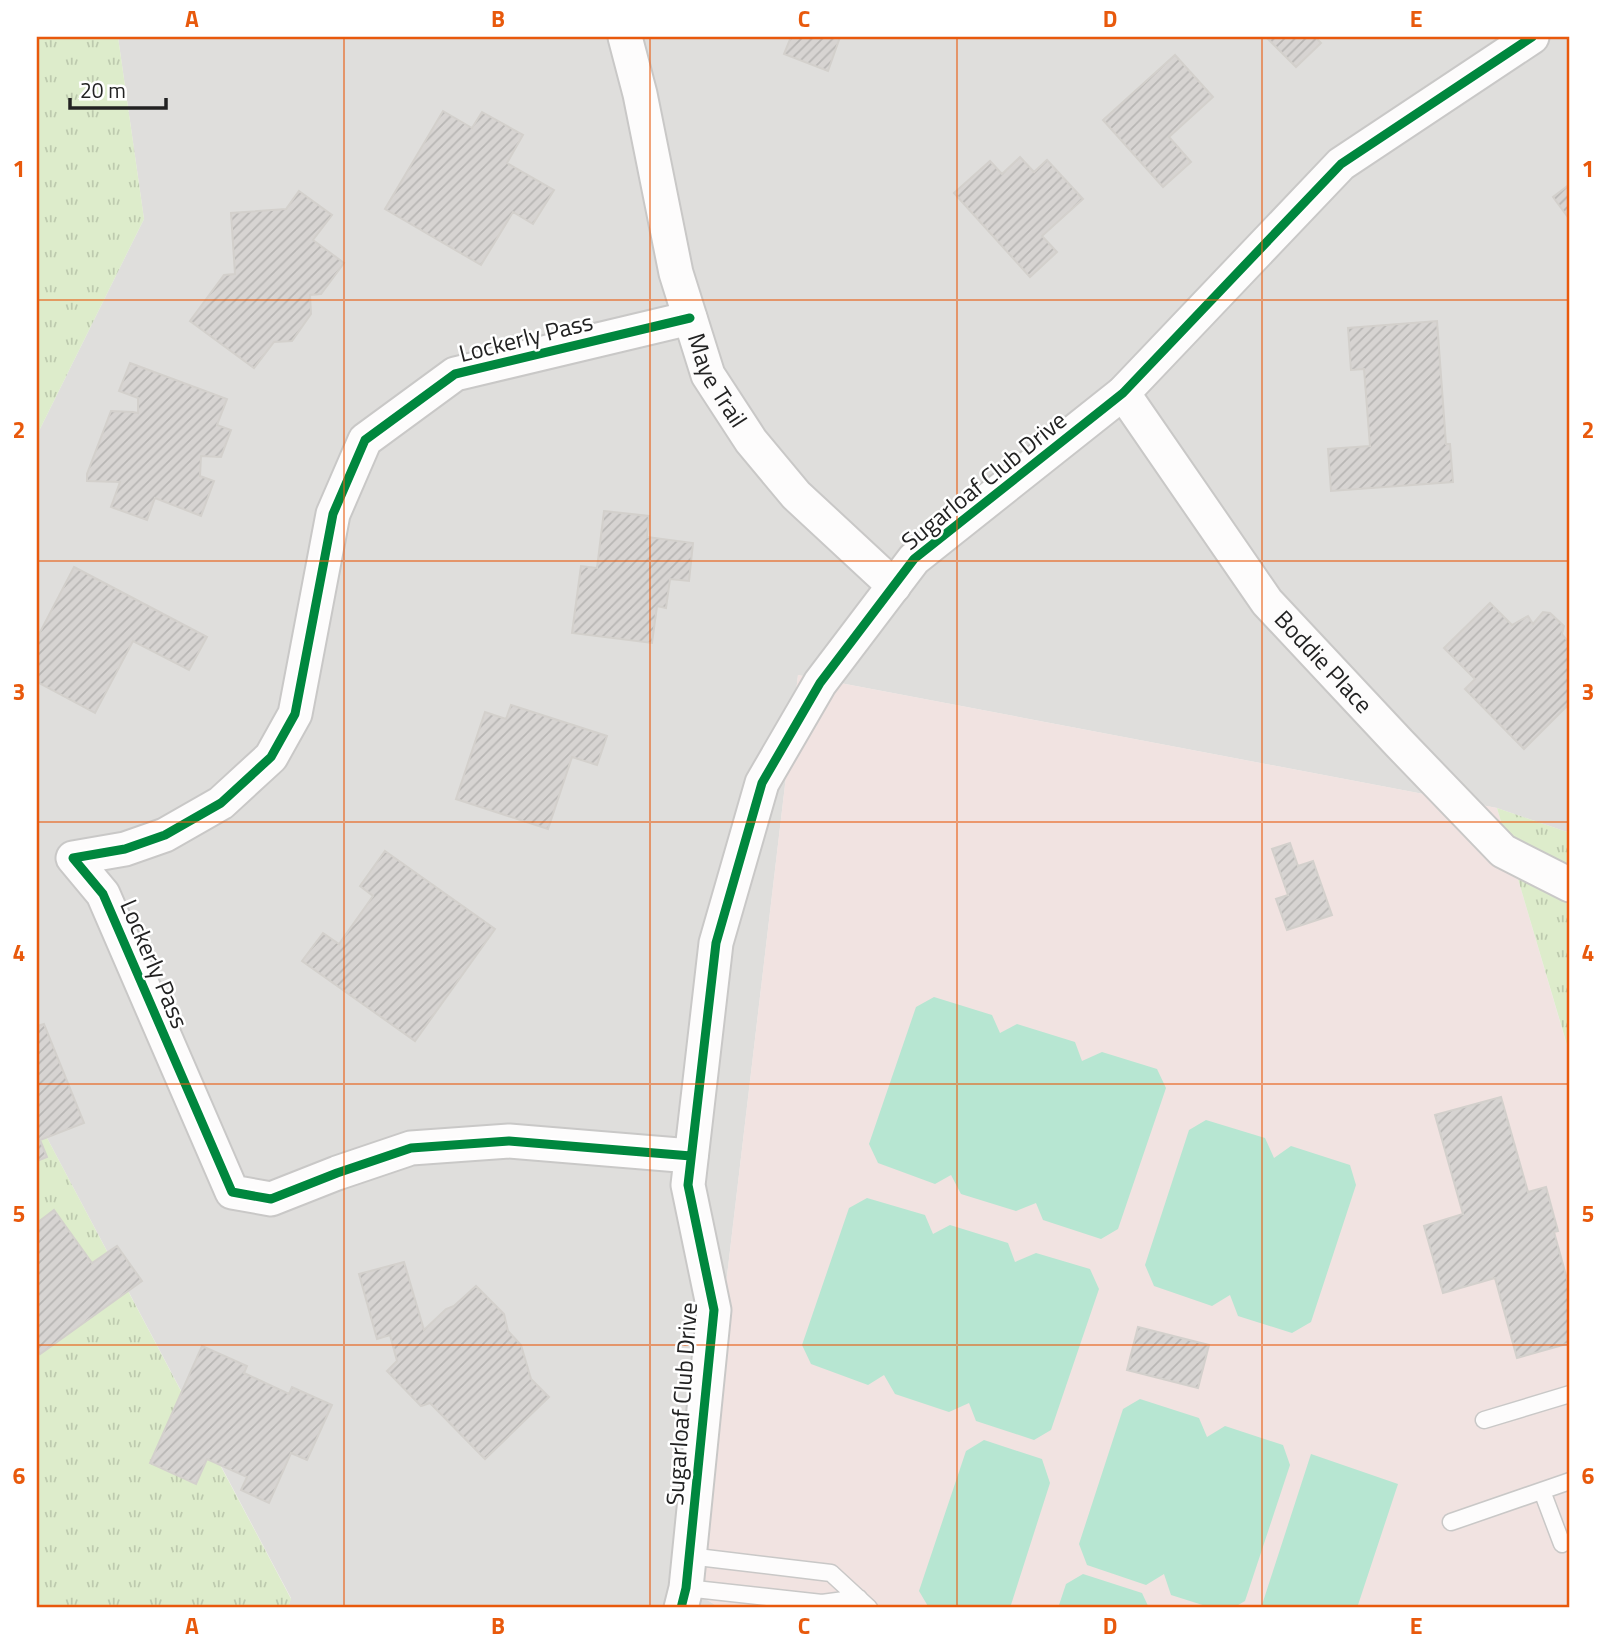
<svg xmlns="http://www.w3.org/2000/svg" width="1607" height="1645" viewBox="0 0 1607 1645" font-family="'Titillium Web',sans-serif">
  <style>
    .residential { fill: #dfdedc }
    .commercial { fill: #f1e3e1 }
    .grass { fill: url(#grass-tufts) }
    .pitch { fill: #b7e6d2 }
    .building { fill: url(#building-hatch); stroke: #d3d0cc; stroke-width: 2 }
    .lines { fill: none; stroke-linecap: round; stroke-linejoin: round }
    .service-casing { stroke: #c9c8c7; stroke-width: 19 }
    .minor-casing { stroke: #c9c8c7; stroke-width: 37 }
    .service { stroke: #fdfcfc; stroke-width: 16 }
    .minor { stroke: #fdfcfc; stroke-width: 33 }
    .cycleway-casing { stroke: #fff; stroke-width: 13 }
    .cycleway { stroke: #00873e; stroke-width: 9 }
    .grid { fill: none; stroke: #e8590c; stroke-width: 2; stroke-opacity: 0.55 }
    .labels { text-anchor: middle; stroke-width: 5; stroke-linejoin: round; paint-order: stroke }
    .street-label { font-size: 24px; fill: #222; stroke: #fff }
    .neatline { fill: none; stroke: #e8590c; stroke-width: 2.5 }
    .grid-label { font-size: 23px; text-anchor: middle; font-weight: bold; fill: #e8590c }
  </style>
  <defs>
    <pattern id="grass-tufts" width="24" height="20" patternUnits="userSpaceOnUse" patternTransform="scale(1.75)"><rect width="24" height="20" fill="#ddeccb"/><path d="M3 7l-1-3M5 7V3M7 7l1-3M15 17l-1-3M17 17v-4M19 17l1-3" fill="none" stroke="#bdcaae"/></pattern>
    <pattern id="building-hatch" width="6" height="6" patternUnits="userSpaceOnUse" patternTransform="scale(1.75)"><rect width="6" height="6" fill="#d7d4d2"/><path d="M-1 1l2-2M0 6l6-6M5 7l2-2" fill="none" stroke="#b8b6b4"/></pattern>
  </defs>
  <rect width="100%" height="100%" fill="#f0eeeb"/>
  <path class="residential" d="M118 37H1570V833L1497 808 798 675 690 1589 720 1608H288L291 1598 37 1119V435L144 219Z"/>
  <path class="commercial" d="M798 675 1497 808 1570 1056V1608H720L690 1589Z"/>
  <path class="grass" d="M37 37H118L144 219 37 435Z
    M1497 808 1570 833V1056L1565 1038Z
    M37 1119 291 1599 288 1608H37Z"/>
  <path class="pitch" d="M934 997 992 1015 1000 1033 1017 1024 1075 1042 1082 1061 1102 1052 1157 1069 1166 1088 1118 1229 1101 1239 1043 1220 1036 1203 1016 1211 961 1194 951 1175 935 1184 878 1163 869 1144 916 1007Z
    M1206 1120 1265 1138 1274 1158 1291 1146 1350 1165 1356 1185 1311 1322 1292 1333 1238 1316 1230 1295 1212 1306 1154 1286 1145 1265 1189 1130Z
    M867 1198 925 1215 933 1234 950 1225 1008 1243 1015 1262 1036 1253 1090 1269 1099 1289 1051 1430 1034 1440 976 1421 969 1403 949 1412 895 1394 884 1375 868 1385 811 1364 802 1345 849 1208Z
    M1140 1399 1199 1418 1207 1437 1225 1426 1283 1445 1290 1465 1245 1601 1233 1608H1212L1171 1595 1164 1574 1146 1585 1087 1565 1079 1544 1123 1409Z
    M984 1440 1042 1459 1050 1483 1010 1608H929L919 1591 966 1451Z
    M1311 1454 1398 1484 1357 1608H1261Z
    M1083 1574 1142 1593 1149 1608H1058L1066 1584Z"/>
  <path class="building" d="M791 37H840L828 71 784 54Z
    M1266 37H1315L1321 43 1296 67Z
    M1175 55 1213 97 1169 137 1191 162 1163 187 1103 120Z
    M443 111 472 128 482 112 523 135 507 163 554 190 533 224 513 212 481 265 385 209Z
    M1020 157 1034 172 1047 160 1083 199 1042 236 1057 252 1030 277 954 193 990 161 1002 174Z
    M1570 184V220L1553 197Z
    M299 191 332 215 313 240 344 263 321 294 310 295 311 314 292 341 274 342 254 368 190 321 224 275 235 274 231 213 286 209Z
    M1437 321 1446 444H1450L1453 482 1331 491 1328 449 1370 446 1364 369 1351 370 1348 328Z
    M130 363 227 399 217 425 231 430 221 457 201 456 200 476 214 481 201 516 155 498 147 520 111 507 120 482 87 481V474L111 411 133 412 138 413V398L119 391Z
    M604 511 649 516 647 537 693 543 689 581 670 579 666 608 657 606 652 643 572 633 581 566 597 568Z
    M74 567 207 637 189 670 133 641 95 713 37 682V638Z
    M1490 603 1512 625 1528 616 1533 624 1543 612 1550 613 1564 626 1562 634 1570 644V703L1524 749 1465 689 1475 679 1444 648Z
    M511 705 607 736 597 765 572 757 548 829 456 799 485 712 506 719Z
    M1290 843 1298 866 1313 861 1332 915 1287 930 1276 899 1288 895 1272 849Z
    M385 851 495 929 415 1041 302 961 323 933 339 944 373 896 360 886Z
    M44 1024 84 1123 40 1140 47 1157 37 1161V1026Z
    M1501 1097 1528 1192 1546 1187 1558 1231 1554 1232 1570 1290V1343L1517 1358 1495 1278 1443 1293 1424 1226 1463 1214 1435 1115Z
    M54 1210 92 1263 117 1246 142 1281 40 1354 37 1350V1223Z
    M404 1262 424 1330 446 1309 454 1306 476 1286 504 1314 508 1331 521 1345 531 1379 549 1397 485 1459 430 1403 421 1406 387 1371 397 1361 390 1335 377 1339 359 1274Z
    M1138 1327 1209 1345 1198 1388 1127 1370Z
    M202 1346 247 1366 244 1373 289 1394 292 1387 332 1405 307 1460 291 1453 269 1503 241 1490 247 1477 207 1459 196 1484 150 1463Z"/>
  <g class="lines">
    <defs>
      <path id="service" d="M1484 1420 1570 1394
        M1542 1491 1562 1544
        M1451 1522 1570 1481
        M689 1556 831 1573 869 1608
        M686 1588 822 1603 859 1598"/>
      <g id="minor">
        <path id="s1" d="M625 37 640 94 676 273 708 375 751 441 796 495 894 586"/>
        <path d="M690 318 455 374 365 440 333 514 295 714 271 757 221 803 165 835 125 849 73 858 103 894 232 1192 271 1199 337 1173 411 1148 509 1141 691 1156"/>
        <path id="s2" d="M1123 393 1267 602 1399 743 1503 851 1570 885"/>
        <path d="M681 1608 686 1588 714 1310 688 1185 716 943 762 783 820 683 914 559 1123 393 1341 164 1532 37"/>
      </g>
    </defs>
    <use href="#service" class="service-casing"/>
    <use href="#minor" class="minor-casing"/>
    <use href="#service" class="service"/>
    <use href="#minor" class="minor"/>
    <defs>
      <path id="cycleway" d="M690 318 455 374 365 440 333 514 295 714 271 757 221 803 165 835 125 849 73 858 103 894 232 1192 271 1199 337 1173 411 1148 509 1141 691 1156
        M681 1608 686 1588 714 1310 688 1185 716 943 762 783 820 683 914 559 1123 393 1341 164 1532 37"/>
    </defs>
    <use href="#cycleway" class="cycleway-casing"/>
    <use href="#cycleway" class="cycleway"/>
  </g>
  <path class="grid" d="M344 37V1608M650 37V1608M957 37V1608M1262 37V1608M37 300H1570M37 561H1570M37 822H1570M37 1084H1570M37 1345H1570"/>
  <g class="labels">
    <g class="street-label">
      <text transform="translate(526 338) rotate(-14)" y="8">Lockerly Pass</text>
      <text dy="8" stroke="none"><textPath href="#s1" startOffset="357">Maye Trail</textPath></text>
      <text transform="translate(984 481) rotate(-39)" y="8">Sugarloaf Club Drive</text>
      <text dy="8" stroke="none"><textPath href="#s2" startOffset="336">Boddie Place</textPath></text>
      <text transform="translate(154 964) rotate(67)" y="8">Lockerly Pass</text>
      <text transform="translate(682 1404) rotate(-86)" y="8">Sugarloaf Club Drive</text>
    </g>
  </g>
  <rect width="1607" height="1645" fill="none" stroke="#ffffff" stroke-width="77"/>
  <path d="M70 98v10h96v-10" fill="none" stroke="#222222" stroke-width="3.5"/>
  <text x="80" y="98" font-size="21" fill="#222222" stroke="#ffffff" stroke-width="5" paint-order="stroke">20 m</text>
  <rect x="38" y="38" width="1530" height="1568" class="neatline"/>
  <g class="grid-label">
    <text x="192" y="27">A</text>
    <text x="498" y="27">B</text>
    <text x="804" y="27">C</text>
    <text x="1110" y="27">D</text>
    <text x="1416" y="27">E</text>
    <text x="19" y="177">1</text>
    <text x="1588" y="177">1</text>
    <text x="19" y="438">2</text>
    <text x="1588" y="438">2</text>
    <text x="19" y="700">3</text>
    <text x="1588" y="700">3</text>
    <text x="19" y="961">4</text>
    <text x="1588" y="961">4</text>
    <text x="19" y="1222">5</text>
    <text x="1588" y="1222">5</text>
    <text x="19" y="1484">6</text>
    <text x="1588" y="1484">6</text>
    <text x="192" y="1634">A</text>
    <text x="498" y="1634">B</text>
    <text x="804" y="1634">C</text>
    <text x="1110" y="1634">D</text>
    <text x="1416" y="1634">E</text>
  </g>
</svg>
